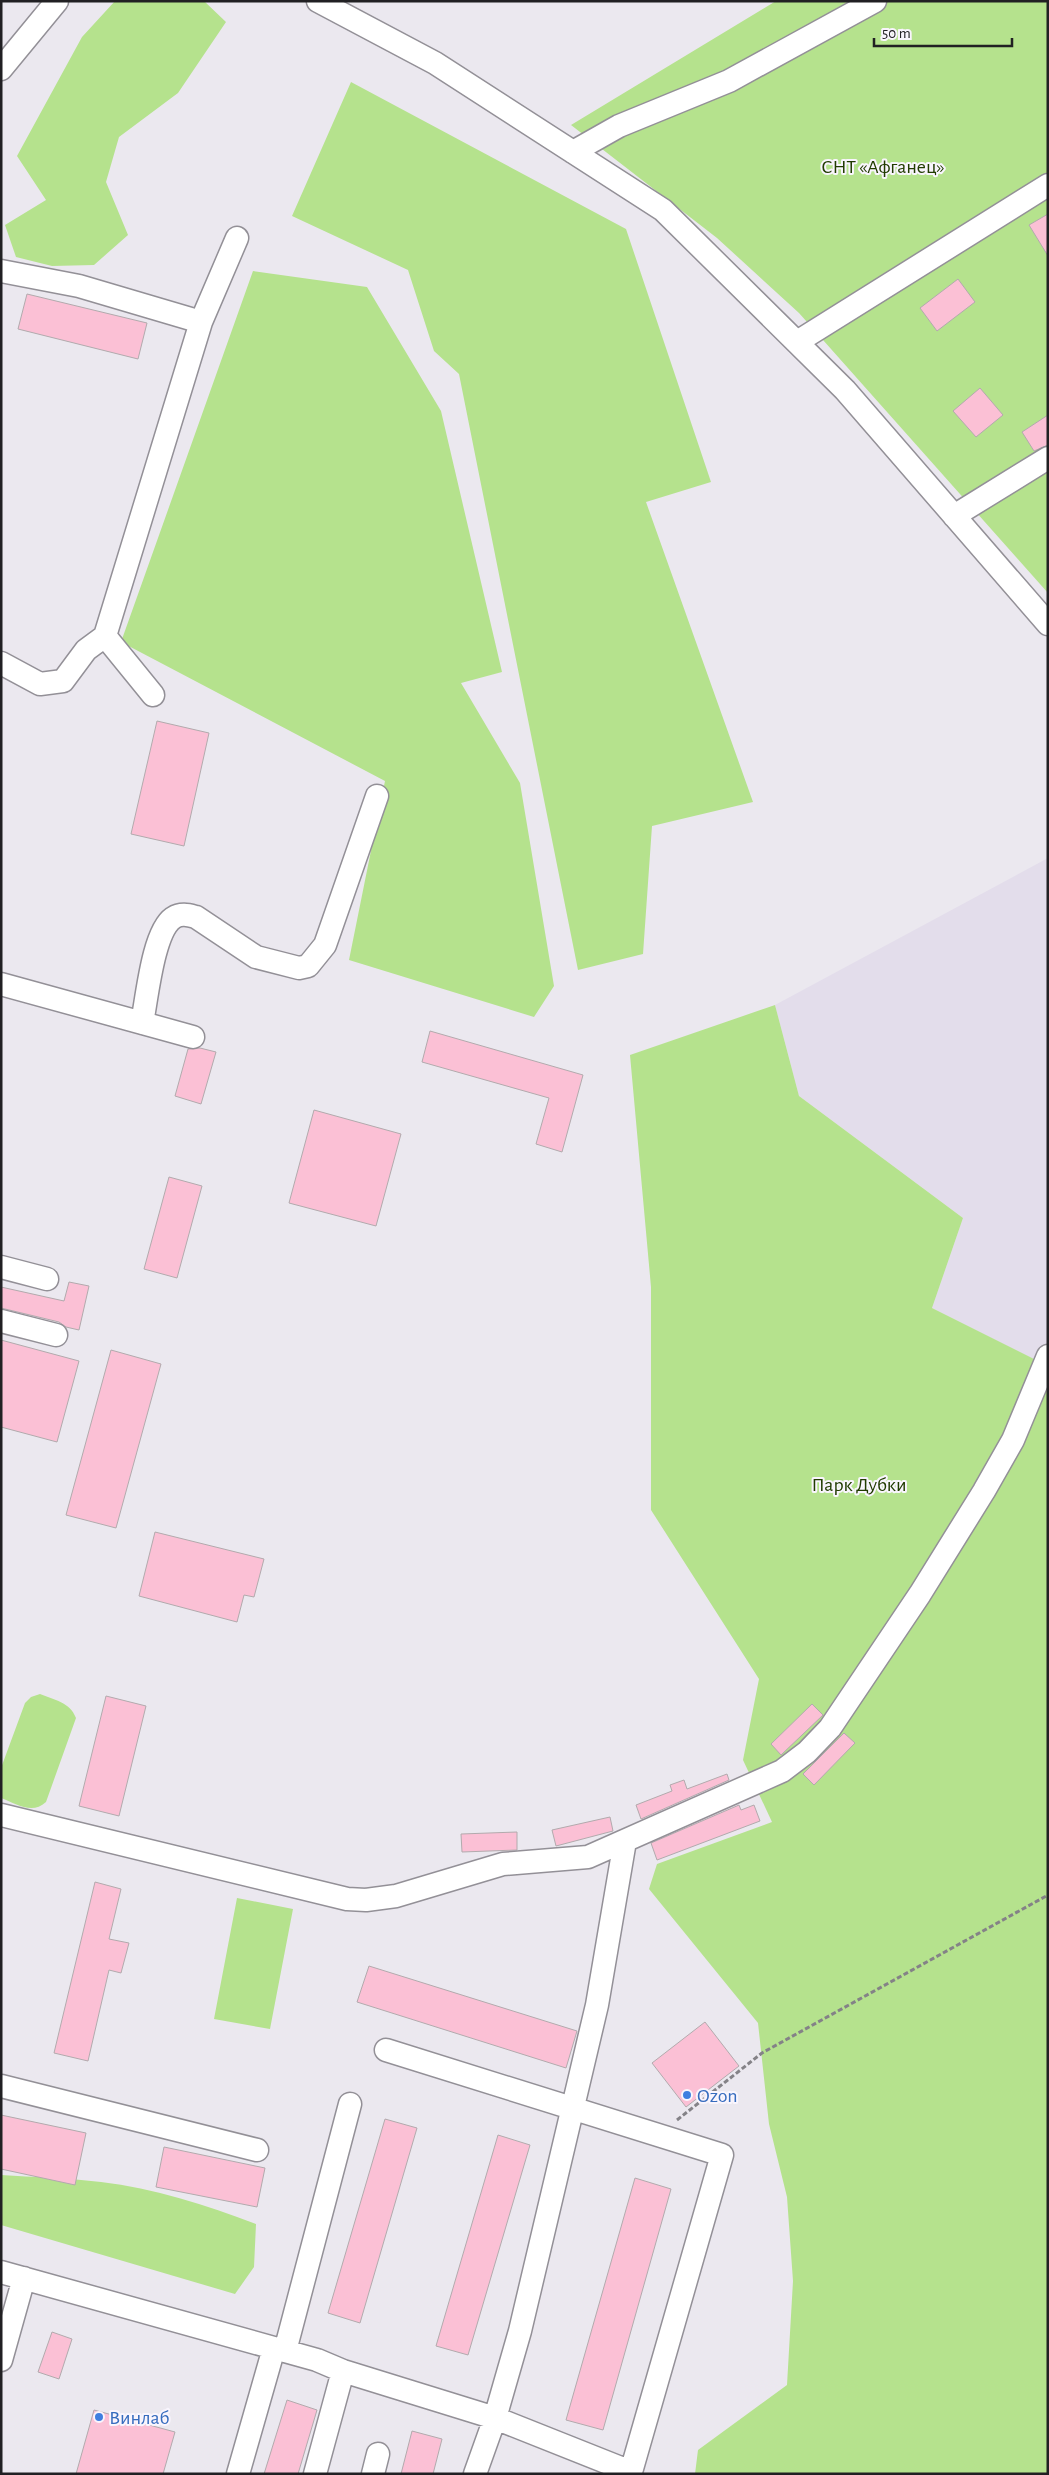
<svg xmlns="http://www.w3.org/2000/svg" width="1049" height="2475" viewBox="0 0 1049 2475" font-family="'Alegreya Sans',sans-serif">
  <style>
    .built { fill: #e3ddeb }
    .green { fill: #b5e28d }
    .building { fill: #fbc0d5; stroke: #b2aaad }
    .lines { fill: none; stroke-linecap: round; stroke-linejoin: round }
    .minor-casing { stroke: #939097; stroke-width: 25 }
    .path { stroke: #848287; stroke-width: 3; stroke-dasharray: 5 2.5; stroke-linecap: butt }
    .minor { stroke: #fff; stroke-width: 22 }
    .shop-dot { fill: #3f7fe0; stroke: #f9f5fd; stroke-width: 2 }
    .labels { text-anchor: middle; stroke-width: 4; stroke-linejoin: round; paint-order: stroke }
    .park-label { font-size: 20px; fill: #213c00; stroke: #f9f5fd }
    .shop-label { font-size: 20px; fill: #366cbe; stroke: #f9f5fd; text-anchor: start }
  </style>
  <rect width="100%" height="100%" fill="#ebe8ef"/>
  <path class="built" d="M1048 858V1359L1031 1358 932 1308 963 1218 799 1096 775 1005Z"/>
  <path class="green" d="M115 1H204L226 22 178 93 119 137 106 182 128 235 94 265 52 266 16 257 5 225 46 200 17 156 82 37Z
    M776 1H1048V593L799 313 717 238 571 125Z
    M351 82 626 229 711 482 646 502 753 802 652 826 643 954 578 970 459 374 434 351 408 270 292 216Z
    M253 271 367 287 441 411 502 672 461 683 520 783 554 986 534 1017 349 960 385 781 121 642Z
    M775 1005 799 1096 963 1218 932 1308 1048 1366V2474H695L698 2450 787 2385 793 2281 787 2197 769 2124 758 2023 649 1889 657 1864 772 1822 743 1760 759 1679 651 1510V1287L630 1055Z
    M40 1694C54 1700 70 1702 76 1718L46 1802C32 1815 17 1804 1 1798V1768L25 1703 31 1697Z
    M237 1898 293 1909 270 2029 214 2019Z
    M1 2175C34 2177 68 2178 101 2182 154 2188 206 2205 256 2224L254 2267 235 2294 1 2225Z"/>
  <path class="building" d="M1048 214V256L1029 225Z
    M958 279 975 302 937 331 920 308Z
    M27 294 147 323 138 359 18 329Z
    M980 388 1003 415 976 437 953 411Z
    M1048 415V445L1034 451 1022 432Z
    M157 721 209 733 184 846 131 834Z
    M430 1031 583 1075 562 1152 536 1144 549 1098 422 1062Z
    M200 1048 216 1052 201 1104 175 1096 188 1049Z
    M314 1110 401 1134 376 1226 289 1203Z
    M169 1177 202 1186 177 1278 144 1269Z
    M69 1282 89 1286 79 1330 66 1327 59 1322 1 1308V1287L64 1301Z
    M1 1340 79 1361 57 1442 1 1427Z
    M111 1350 161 1364 116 1528 66 1515Z
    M155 1532 264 1559 254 1597 244 1595 237 1622 139 1596Z
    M106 1696 146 1706 119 1816 79 1806Z
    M812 1704 823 1715 781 1755 771 1744Z
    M844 1733 855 1743 814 1785 803 1774Z
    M727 1774 729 1780 641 1819 636 1805 672 1791 670 1785 684 1780 687 1789Z
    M739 1805 741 1810 754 1805 760 1821 657 1860 651 1843Z
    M610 1817 613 1831 556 1846 552 1830Z
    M517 1832V1850L462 1852 461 1834Z
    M95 1882 121 1889 109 1939 129 1943 121 1973 109 1970 88 2061 54 2053Z
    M369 1966 577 2031 566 2068 357 2002Z
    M705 2022 739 2066 686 2107 652 2063Z
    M1 2115 86 2133 75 2185 1 2169Z
    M385 2119 417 2128 360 2323 328 2313Z
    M498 2135 530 2145 468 2355 436 2346Z
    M164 2147 265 2168 257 2207 156 2187Z
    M635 2178 671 2189 603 2430 566 2420Z
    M52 2332 72 2339 59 2379 38 2372Z
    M287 2400 317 2410 298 2474H264Z
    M94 2410 175 2432 163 2474H76Z
    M412 2431 442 2439 433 2474H401Z"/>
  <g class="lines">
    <defs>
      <path id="minor" d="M318 1 435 63 663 210 845 390 1048 624
        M1 69 57 1
        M573 152 619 126 729 81 875 1
        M1 271 79 286 201 322 105 636 153 695
        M201 322 237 238
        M797 342 1048 185
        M954 516 1048 458
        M1 663 40 684 63 681 86 650 105 636
        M1 984 193 1037
        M142 1023C147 998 153 932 173 918 181 913 188 915 196 917L256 957 299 968 308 966 325 945 377 796
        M1 1267 47 1279
        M1 1321 56 1335
        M1 1815 347 1899 366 1900 396 1896 503 1864 588 1857 782 1771 807 1752 830 1728 920 1594 984 1491 1013 1440 1048 1356
        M386 2050 722 2155 631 2472 495 2418 520 2331 597 2005 625 1841
        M1 2086 257 2150
        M1 2272 317 2360 343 2371 495 2418 475 2474
        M285 2351 350 2104
        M1 2360 24 2278
        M238 2474 274 2348
        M315 2474 343 2371
        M373 2474 378 2454"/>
    </defs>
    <use href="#minor" class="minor-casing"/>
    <path class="path" d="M677 2120 762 2053 1048 1895"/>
    <use href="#minor" class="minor"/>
  </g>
  <g class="shop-dot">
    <circle cx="687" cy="2095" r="5"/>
    <circle cx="99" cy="2417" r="5"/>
  </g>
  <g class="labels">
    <g class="park-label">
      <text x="883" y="173">СНТ «Афганец»</text>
      <text x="859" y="1491">Парк Дубки</text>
    </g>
    <g class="shop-label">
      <text x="697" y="2102">Ozon</text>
      <text x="109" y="2424">Винлаб</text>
    </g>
  </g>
  <rect width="1049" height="2475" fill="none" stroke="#212023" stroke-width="5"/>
  <path d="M874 38v8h138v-8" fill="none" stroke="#212023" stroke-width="2.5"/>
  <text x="882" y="38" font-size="15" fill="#212023" stroke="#f9f5fd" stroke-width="4" paint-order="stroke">50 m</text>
</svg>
